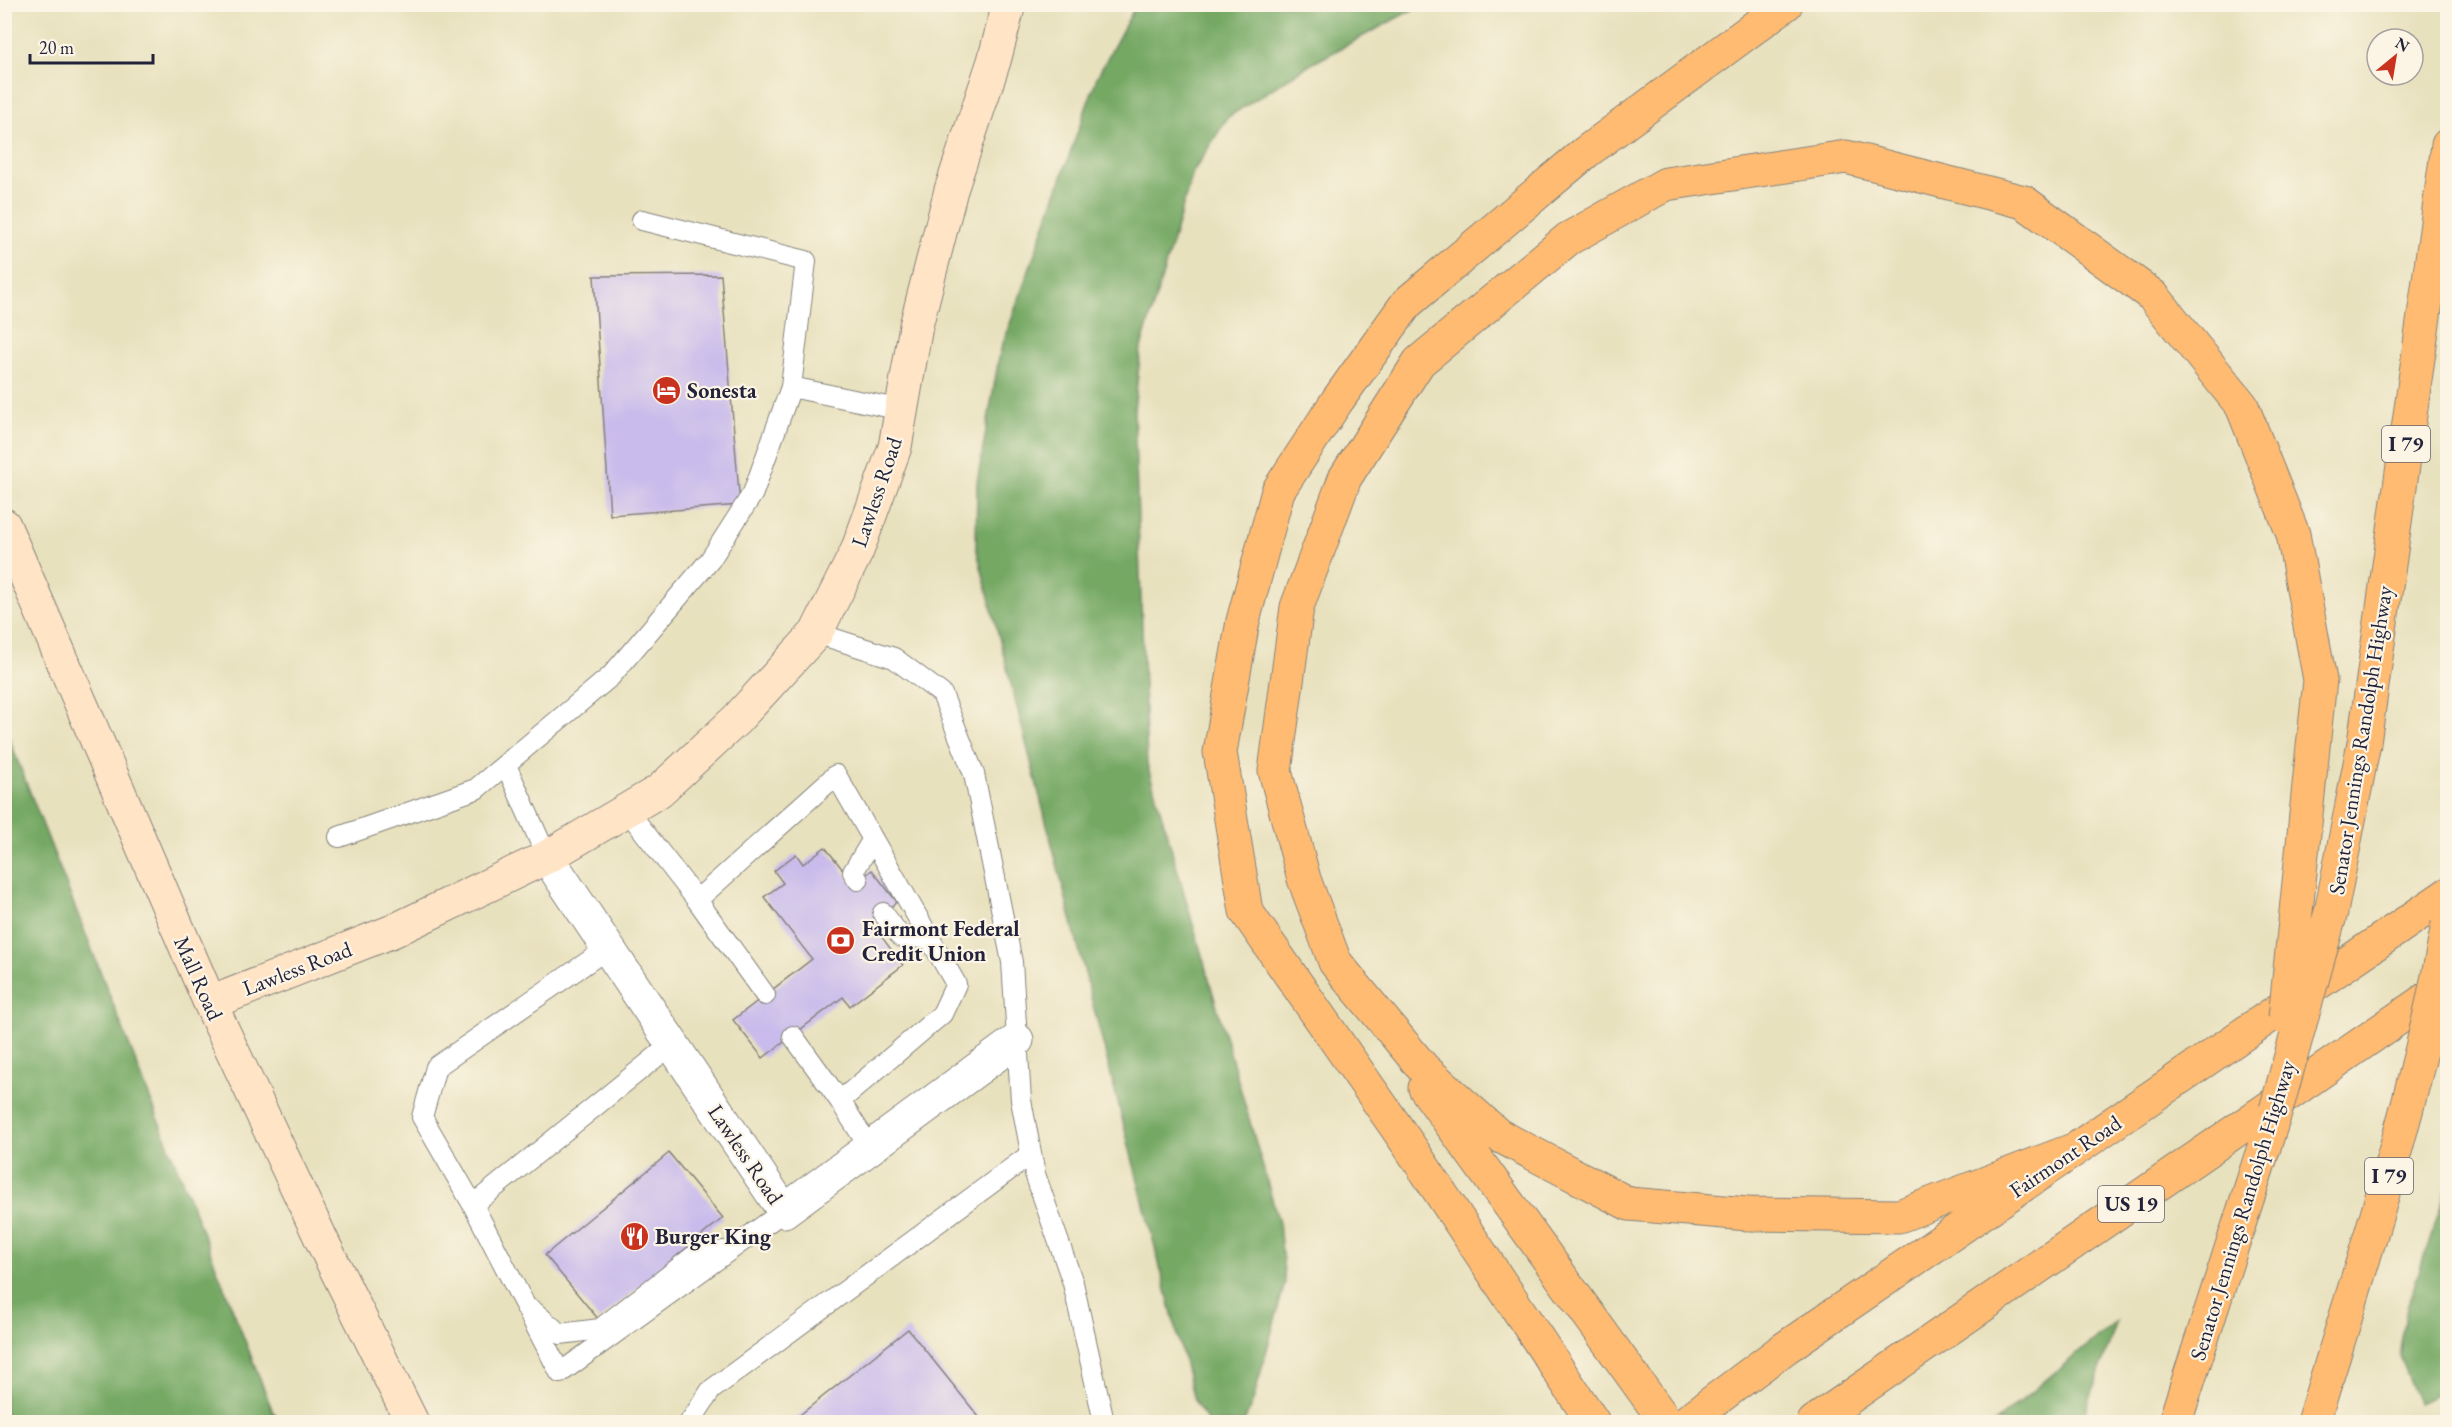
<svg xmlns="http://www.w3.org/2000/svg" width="2452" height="1427" viewBox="0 0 2452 1427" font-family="'EB Garamond',serif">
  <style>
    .forest { fill: #75a863; stroke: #4c654f; stroke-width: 1.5 }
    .building { fill: #c9bbeb }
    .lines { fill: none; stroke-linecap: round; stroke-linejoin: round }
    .lane-casing { stroke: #85827c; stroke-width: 22 }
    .street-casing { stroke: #85827c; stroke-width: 35 }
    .secondary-casing { stroke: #85827c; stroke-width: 35 }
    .primary-casing { stroke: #85827c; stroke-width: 35 }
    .highway-casing { stroke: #85827c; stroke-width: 35 }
    .lane { stroke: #fff; stroke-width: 20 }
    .street { stroke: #fff; stroke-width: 33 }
    .secondary { stroke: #ffe4c6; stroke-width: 33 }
    .primary { stroke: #ffbb71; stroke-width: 33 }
    .highway { stroke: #ffbb71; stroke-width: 33 }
    .highway-bridge-casing { stroke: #85827c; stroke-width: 35; stroke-linecap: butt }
    .highway-bridge { stroke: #ffbb71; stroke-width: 33 }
    .labels { text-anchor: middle; stroke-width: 4.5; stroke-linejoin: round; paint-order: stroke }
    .shield { fill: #fcf5e5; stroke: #63616e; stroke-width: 1.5 }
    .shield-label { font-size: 21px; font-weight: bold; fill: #22223b }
    .poi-label { font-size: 22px; font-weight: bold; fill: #22223b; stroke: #fcf5e5; text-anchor: start }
    .street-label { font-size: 22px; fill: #22223b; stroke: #fcf5e5 }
  </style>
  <rect width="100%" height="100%" fill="#fcf5e5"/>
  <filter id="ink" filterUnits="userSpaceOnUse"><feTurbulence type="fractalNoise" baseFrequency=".0167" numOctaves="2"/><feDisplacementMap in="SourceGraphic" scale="12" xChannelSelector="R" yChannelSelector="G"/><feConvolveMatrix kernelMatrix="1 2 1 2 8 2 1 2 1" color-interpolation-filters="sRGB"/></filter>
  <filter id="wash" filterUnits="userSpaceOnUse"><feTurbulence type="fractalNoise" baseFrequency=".008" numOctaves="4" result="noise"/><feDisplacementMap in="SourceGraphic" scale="24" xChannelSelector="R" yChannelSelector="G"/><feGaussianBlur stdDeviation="1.35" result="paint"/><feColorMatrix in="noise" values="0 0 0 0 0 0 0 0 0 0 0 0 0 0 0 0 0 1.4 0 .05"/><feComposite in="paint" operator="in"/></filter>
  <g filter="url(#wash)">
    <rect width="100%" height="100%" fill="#e8e1be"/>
    <path class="forest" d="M1136 5H1421L1306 67 1228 117 1193 172 1141 348 1134 410 1147 764 1279 1223 1285 1283 1253 1401 1244 1422H1208L1194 1400 976 547 977 482 1000 352 1097 77Z
      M4 726 273 1412 283 1422H5Z
      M2447 1188V1390L2418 1403 2399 1356 2407 1308Z
      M2117 1321 2082 1422H1995Z"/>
    <g id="blocks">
      <path class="building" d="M721 275 740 505 610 515 594 276Z
        M825 847 854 884 872 870 897 902 871 923 903 965 850 1006 843 997 763 1058 733 1020 812 959 764 897 783 883 774 871 796 854 803 864Z
        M669 1153 723 1218 599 1320 545 1255Z
        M908 1329 983 1422H791Z"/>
    </g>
  </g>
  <g filter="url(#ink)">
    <use href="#blocks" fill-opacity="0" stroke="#85827c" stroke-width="1.5"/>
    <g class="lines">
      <defs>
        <path id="lane" d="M642 220 806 261 791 387 902 410
          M816 633 894 658 942 694 974 774 1012 962 1021 1100 1035 1174 1073 1283 1104 1422
          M506 765 547 857
          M627 810 697 900 836 775 956 984 942 1014 840 1101 870 1148
          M339 837 476 789 611 676 710 560 753 493 791 387
          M858 880 853 872 873 839
          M697 900 765 995
          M883 913 901 937 929 938
          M608 948 436 1067 422 1117 473 1205 672 1044
          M793 1036 840 1101
          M473 1205 560 1373 784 1211
          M532 1310 560 1334 600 1329 694 1256 723 1251
          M690 1422 711 1390 1031 1154"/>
        <path id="street" d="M547 857 784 1211 1017 1040"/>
        <path id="secondary" d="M4 525 210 1003 325 1247 412 1422
          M210 1003 393 931 547 857 659 791 736 720 816 633 857 551 895 447 916 326 951 190 994 61 1009 4"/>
        <path id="primary" d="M1686 1422 1785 1348 2448 894
          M1814 1422 2448 984"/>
        <path id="highway" d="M2364 743 2448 145
          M1425 1088 1666 1422
          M2073 1150 1899 1216 1748 1214 1629 1204 1498 1135 1423 1068 1335 962 1304 879 1275 771 1297 607 1345 478 1419 362 1568 239 1666 184 1846 157 2024 202 2153 296 2242 406 2293 534 2320 680 2311 766
          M1593 1422 1410 1147 1246 911 1220 752 1243 621 1278 491 1337 401 1407 303 1586 152 1786 4
          M2175 1422 2276 1110"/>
      </defs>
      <use href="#lane" class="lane-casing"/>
      <use href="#street" class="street-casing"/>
      <use href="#secondary" class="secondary-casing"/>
      <use href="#primary" class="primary-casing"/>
      <use href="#highway" class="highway-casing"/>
      <use href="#lane" class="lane"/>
      <use href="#street" class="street"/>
      <use href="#secondary" class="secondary"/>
      <use href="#primary" class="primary"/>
      <use href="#highway" class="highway"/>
      <defs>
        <path id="highway-bridge" d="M2285 1018 2311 766
          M2276 1110 2331 912 2364 743
          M2313 1422C2364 1258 2418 1094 2448 924"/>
      </defs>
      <use href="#highway-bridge" class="highway-bridge-casing"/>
      <use href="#highway-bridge" class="highway-bridge"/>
    </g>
  </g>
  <defs>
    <symbol id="hotel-disc" viewBox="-11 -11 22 22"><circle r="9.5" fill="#c8321e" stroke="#fcf5e5"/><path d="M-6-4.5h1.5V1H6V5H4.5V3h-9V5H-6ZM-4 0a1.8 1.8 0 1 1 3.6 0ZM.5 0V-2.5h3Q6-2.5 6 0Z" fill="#fff"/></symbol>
    <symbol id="bank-disc" viewBox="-11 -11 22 22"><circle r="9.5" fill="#c8321e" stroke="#fcf5e5"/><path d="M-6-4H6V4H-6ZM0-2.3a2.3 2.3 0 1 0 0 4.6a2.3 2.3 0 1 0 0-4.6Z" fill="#fff"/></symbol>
    <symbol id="restaurant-disc" viewBox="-11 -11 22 22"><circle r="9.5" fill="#c8321e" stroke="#fcf5e5"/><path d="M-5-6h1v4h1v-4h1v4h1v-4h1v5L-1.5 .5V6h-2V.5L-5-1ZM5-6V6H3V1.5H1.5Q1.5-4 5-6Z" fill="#fff"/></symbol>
  </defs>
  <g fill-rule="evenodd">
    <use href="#hotel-disc" x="650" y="374" width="33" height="33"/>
    <use href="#bank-disc" x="824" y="924" width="33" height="33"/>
    <use href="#restaurant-disc" x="618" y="1220" width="33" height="33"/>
  </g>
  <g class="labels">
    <g class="shield">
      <rect x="2382" y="426" width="48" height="36" rx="4.5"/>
      <rect x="2365" y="1158" width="48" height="36" rx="4.5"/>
      <rect x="2098" y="1186" width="66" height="36" rx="4.5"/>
    </g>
    <g class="shield-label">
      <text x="2406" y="451">I 79</text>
      <text x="2389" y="1183">I 79</text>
      <text x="2131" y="1211">US 19</text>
    </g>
    <g class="poi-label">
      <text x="687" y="398">Sonesta</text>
      <text x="862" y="936">Fairmont Federal<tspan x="862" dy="25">Credit Union</tspan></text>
      <text x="655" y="1244">Burger King</text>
    </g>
    <g class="street-label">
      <text transform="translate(876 492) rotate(-71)" y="8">Lawless Road</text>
      <text transform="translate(2360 740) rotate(-81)" y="8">Senator Jennings Randolph Highway</text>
      <text transform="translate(297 968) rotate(-21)" y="8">Lawless Road</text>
      <text transform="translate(199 978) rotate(66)" y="8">Mall Road</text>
      <text transform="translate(746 1154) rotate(56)" y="8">Lawless Road</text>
      <text transform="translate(2065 1156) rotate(-34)" y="8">Fairmont Road</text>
      <text transform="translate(2242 1210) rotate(-73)" y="8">Senator Jennings Randolph Highway</text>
    </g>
  </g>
  <rect width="2452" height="1427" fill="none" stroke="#fcf5e5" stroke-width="24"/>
  <g transform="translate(2395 57) rotate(30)"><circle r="28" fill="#fcf5e5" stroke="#a5a1a1" stroke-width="1.5"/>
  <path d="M0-4.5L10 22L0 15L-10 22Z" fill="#c8321e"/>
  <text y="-9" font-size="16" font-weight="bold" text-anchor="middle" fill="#22223b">N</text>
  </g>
  <path d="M30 54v9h123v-9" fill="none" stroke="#22223b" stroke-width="3"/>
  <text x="39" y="54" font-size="18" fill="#22223b" stroke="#fcf5e5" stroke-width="4.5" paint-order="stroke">20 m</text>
</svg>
